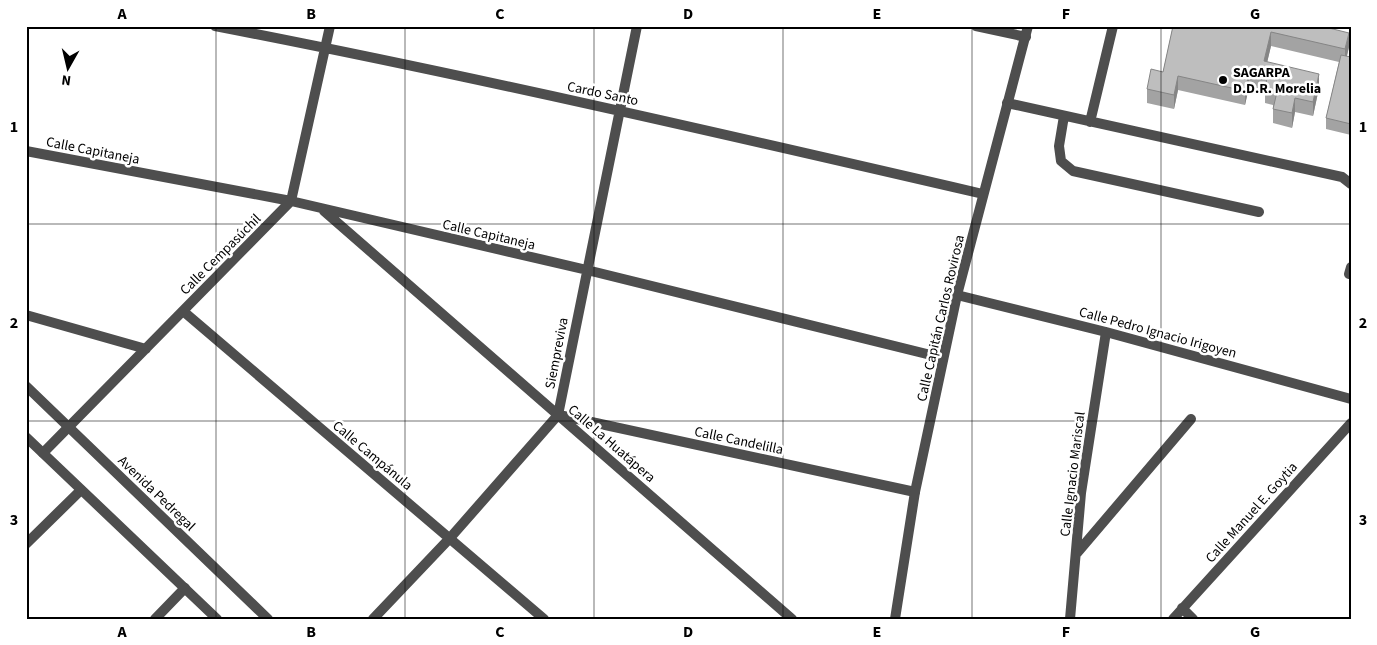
<svg xmlns="http://www.w3.org/2000/svg" width="1377" height="645" viewBox="0 0 1377 645" font-family="'Source Sans 3',sans-serif">
  <style>
    .lines { fill: none; stroke-linecap: round; stroke-linejoin: round }
    .service { stroke: #4e4e4e; stroke-width: 10 }
    .minor { stroke: #4e4e4e; stroke-width: 10 }
    .tertiary { stroke: #4e4e4e; stroke-width: 10 }
    .wall { fill: #a3a3a3 }
    .shaded-wall { fill: #858585 }
    .building { fill: #bebebe; stroke: #858585 }
    .grid { fill: none; stroke: #000; stroke-width: 1; stroke-opacity: 0.55 }
    .poi-dot { fill: #000; stroke: #fff; stroke-width: 2 }
    .labels { text-anchor: middle; stroke-width: 5; stroke-linejoin: round; paint-order: stroke }
    .poi-label { font-size: 14px; font-weight: bold; fill: #000; stroke: #fff; text-anchor: start }
    .street-label { font-size: 14px; fill: #000; stroke: #fff }
    .neatline { fill: none; stroke: #000; stroke-width: 2 }
    .grid-label { font-size: 16px; text-anchor: middle; font-weight: bold; fill: #000 }
  </style>
  <rect width="100%" height="100%" fill="#fff"/>
  <g class="lines">
    <path class="service" d="M1007 103 1342 177 1351 184
      M1064 116 1059 146 1061 161 1073 171 1259 212
      M1090 122 1113 26
      M1349 274 1351 267"/>
    <path class="minor" d="M215 26C473 76 728 135 983 194
      M976 26 1026 37
      M26 151 291 201 587 270 943 358
      M324 211 792 619
      M957 295 1106 332 1351 399
      M183 311 544 619
      M26 315 146 349
      M559 415 915 492
      M43 453 291 201 330 26
      M26 544 81 490
      M1077 553 1191 419
      M1182 608 1193 619
      M155 619 185 588
      M373 619 450 538 558 415 637 26
      M1070 619 1081 493 1106 332
      M1173 619 1351 423"/>
    <path class="tertiary" d="M26 386 268 619
      M26 437 217 619
      M895 619 915 492 957 295 1028 26"/>
  </g>
  <path class="wall" d="M1173 26H1321L1349 47 1347 56 1351 57V135L1326 129V118L1339 62 1271 46 1267 62 1319 88 1313 116 1295 112 1292 128 1273 123V105L1265 103V91L1249 87 1245 105 1178 90 1174 109 1147 103V89L1163 72Z"/>
  <path class="shaded-wall" d="M1271 32V46L1264 76V61Z
    M1349 33V47L1345 63V49Z
    M1249 73V87L1245 105V91Z
    M1319 74V88L1313 116V102Z
    M1178 76V90L1174 109V95Z
    M1295 98V112L1292 128V113Z"/>
  <path class="building" d="M1173 26H1321L1349 33 1345 49 1271 32 1264 61 1319 74 1313 102 1295 98 1292 113 1273 109 1277 92 1265 89 1267 77 1249 73 1245 91 1178 76 1174 95 1147 89 1151 69 1163 72Z
    M1341 55 1351 57V124L1326 118Z"/>
  <path class="grid" d="M216 26V619M405 26V619M594 26V619M783 26V619M972 26V619M1161 26V619M26 224H1351M26 421H1351"/>
  <circle class="poi-dot" cx="1223" cy="80" r="5"/>
  <g class="labels">
    <g class="poi-label">
      <text x="1233" y="77">SAGARPA<tspan x="1233" dy="16">D.D.R. Morelia</tspan></text>
    </g>
    <g class="street-label">
      <text transform="translate(603 93) rotate(12)" y="5">Cardo Santo</text>
      <text transform="translate(93 150) rotate(11)" y="5">Calle Capitaneja</text>
      <text transform="translate(489 234) rotate(13)" y="5">Calle Capitaneja</text>
      <text transform="translate(220 254) rotate(-45)" y="5">Calle Cempasúchil</text>
      <text transform="translate(940 318) rotate(-77)" y="5">Calle Capitán Carlos Rovirosa</text>
      <text transform="translate(1158 332) rotate(15)" y="5">Calle Pedro Ignacio Irigoyen</text>
      <text transform="translate(556 353) rotate(-79)" y="5">Siempreviva</text>
      <text transform="translate(739 440) rotate(12)" y="5">Calle Candelilla</text>
      <text transform="translate(612 443) rotate(41)" y="5">Calle La Huatápera</text>
      <text transform="translate(373 455) rotate(40)" y="5">Calle Campánula</text>
      <text transform="translate(1072 474) rotate(-83)" y="5">Calle Ignacio Mariscal</text>
      <text transform="translate(157 493) rotate(44)" y="5">Avenida Pedregal</text>
      <text transform="translate(1251 512) rotate(-48)" y="5">Calle Manuel E. Goytia</text>
    </g>
  </g>
  <rect width="1377" height="645" fill="none" stroke="#ffffff" stroke-width="55"/>
  <g transform="translate(68 68) rotate(188)" stroke="#ffffff" stroke-width="4" paint-order="stroke">
  <path d="M0-4L9 19L0 12L-9 19Z" fill="#000000"/>
  <text y="-8" font-size="14" font-weight="bold" text-anchor="middle" fill="#000000">N</text>
  </g>
  <rect x="28" y="28" width="1322" height="590" class="neatline"/>
  <g class="grid-label">
    <text x="122" y="19">A</text>
    <text x="311" y="19">B</text>
    <text x="500" y="19">C</text>
    <text x="688" y="19">D</text>
    <text x="877" y="19">E</text>
    <text x="1066" y="19">F</text>
    <text x="1255" y="19">G</text>
    <text x="14" y="132">1</text>
    <text x="1363" y="132">1</text>
    <text x="14" y="328">2</text>
    <text x="1363" y="328">2</text>
    <text x="14" y="525">3</text>
    <text x="1363" y="525">3</text>
    <text x="122" y="637">A</text>
    <text x="311" y="637">B</text>
    <text x="500" y="637">C</text>
    <text x="688" y="637">D</text>
    <text x="877" y="637">E</text>
    <text x="1066" y="637">F</text>
    <text x="1255" y="637">G</text>
  </g>
</svg>
